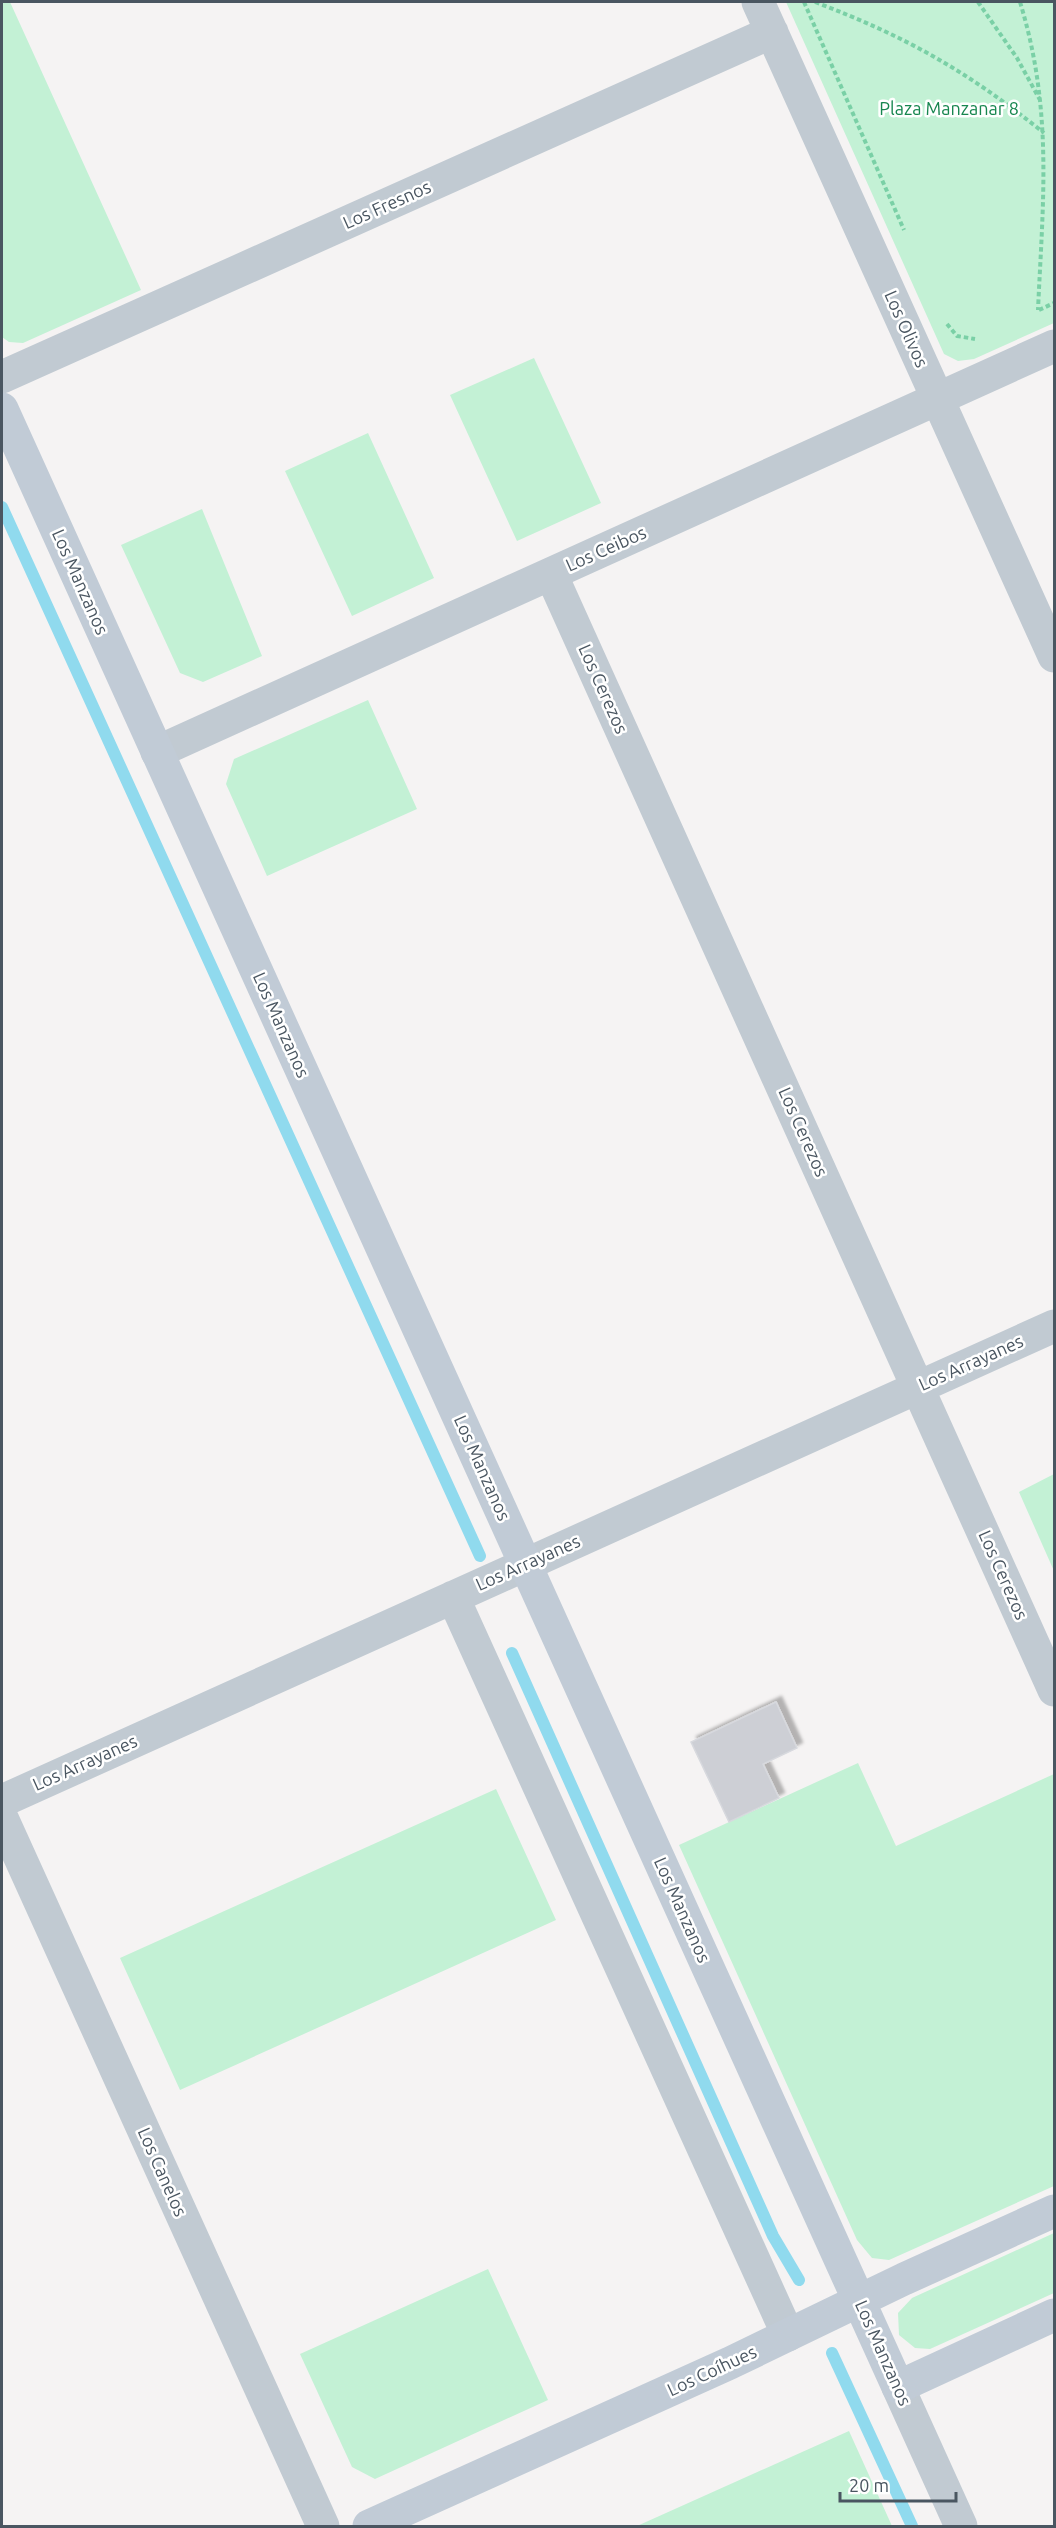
<svg xmlns="http://www.w3.org/2000/svg" width="1056" height="2528" viewBox="0 0 1056 2528" font-family="Ubuntu,sans-serif">
  <style>
    .green { fill: #c3f1d5 }
    .lines { fill: none; stroke-linecap: round; stroke-linejoin: round }
    .stream { stroke: #90daee; stroke-width: 12 }
    .building { fill: #cdcfd5; stroke: #d7d9de; stroke-width: 1.5; filter: url(#shadow) }
    .path { stroke: #7ad0a6; stroke-width: 4; stroke-dasharray: 4.5 3; stroke-linecap: butt }
    .street { stroke: #c1cad2; stroke-width: 33 }
    .secondary { stroke: #c1cbd6; stroke-width: 33 }
    .labels { text-anchor: middle; stroke-width: 5; stroke-linejoin: round; paint-order: stroke }
    .park-label { font-size: 18px; fill: #17864f; stroke: #fff }
    .street-label { font-size: 18px; fill: #4a5661; stroke: #fff }
  </style>
  <defs>
    <filter id="shadow"><feDropShadow dx="5.5" dy="-5.5" stdDeviation="1.5" flood-color="#0004"/></filter>
  </defs>
  <rect width="100%" height="100%" fill="#f5f3f3"/>
  <path class="green" d="M2 2H10L141 290 23 343 9 342 2 337Z
    M786 2H1054V323L974 359 958 361 944 354Z
    M534 358 601 503 517 541 450 395Z
    M368 433 434 578 352 616 285 471Z
    M202 509 262 656 203 682 180 673 121 545Z
    M368 700 417 809 267 876 226 784 234 759Z
    M1054 1474V1571L1019 1492Z
    M858 1763 896 1846 1054 1774V2186L889 2260 872 2258 857 2240 679 1845Z
    M496 1789 556 1920 180 2090 120 1958Z
    M1054 2233V2293L930 2349 915 2348 899 2335 898 2313 912 2298Z
    M488 2269 548 2400 375 2479 352 2467 300 2354Z
    M849 2431 892 2526H637Z"/>
  <g class="lines">
    <path class="stream" d="M2 507 480 1556
      M512 1653 773 2236 799 2280
      M832 2353 912 2526"/>
  </g>
  <path class="building" d="M776 1702 797 1748 763 1764 779 1798 729 1822 691 1742Z"/>
  <g class="lines">
    <path class="path" d="M804 2 904 230
      M815 2C907 37 967 71 1044 133
      M978 2 1017 58 1040 100
      M1020 2C1053 110 1043 199 1038 310
      M1039 310 1054 303
      M947 324 957 336 975 339"/>
    <path class="street" d="M758 2 1054 656
      M2 377 772 32
      M551 574 1054 1690
      M157 752 1054 346
      M453 1597 788 2335
      M2 1801 1054 1326
      M2 1818 323 2526
      M898 2387 961 2526"/>
    <path class="secondary" d="M2 409 898 2387 1054 2315
      M369 2526 730 2363 904 2279 1054 2211"/>
  </g>
  <g class="labels">
    <g class="park-label">
      <text x="949" y="115">Plaza Manzanar 8</text>
    </g>
    <g class="street-label">
      <text transform="translate(387 205) rotate(-24)" y="6">Los Fresnos</text>
      <text transform="translate(906 329) rotate(66)" y="6">Los Olivos</text>
      <text transform="translate(606 549) rotate(-24)" y="6">Los Ceibos</text>
      <text transform="translate(80 582) rotate(66)" y="6">Los Manzanos</text>
      <text transform="translate(603 689) rotate(66)" y="6">Los Cerezos</text>
      <text transform="translate(281 1025) rotate(66)" y="6">Los Manzanos</text>
      <text transform="translate(803 1132) rotate(66)" y="6">Los Cerezos</text>
      <text transform="translate(971 1363) rotate(-24)" y="6">Los Arrayanes</text>
      <text transform="translate(482 1468) rotate(66)" y="6">Los Manzanos</text>
      <text transform="translate(528 1563) rotate(-24)" y="6">Los Arrayanes</text>
      <text transform="translate(1003 1575) rotate(66)" y="6">Los Cerezos</text>
      <text transform="translate(85 1763) rotate(-24)" y="6">Los Arrayanes</text>
      <text transform="translate(682 1910) rotate(66)" y="6">Los Manzanos</text>
      <text transform="translate(162 2172) rotate(66)" y="6">Los Canelos</text>
      <text transform="translate(883 2353) rotate(66)" y="6">Los Manzanos</text>
      <text transform="translate(712 2371) rotate(-25)" y="6">Los Coíhues</text>
    </g>
  </g>
  <rect width="1056" height="2528" fill="none" stroke="#4a5661" stroke-width="6"/>
  <path d="M840 2492v9h116v-9" fill="none" stroke="#4a5661" stroke-width="3"/>
  <text x="849" y="2492" font-size="18" fill="#4a5661" stroke="#ffffff" stroke-width="4.5" paint-order="stroke">20 m</text>
</svg>
